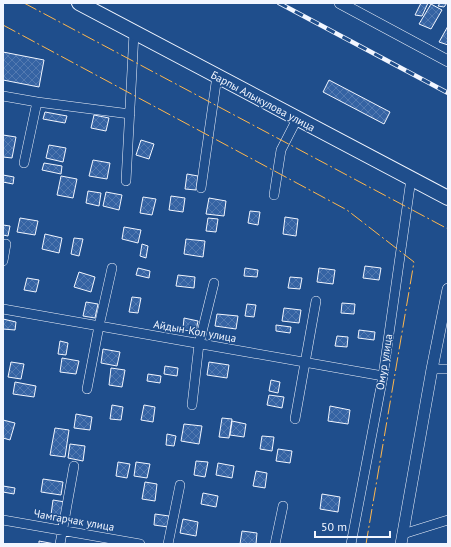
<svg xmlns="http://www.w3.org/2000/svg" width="451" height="547" viewBox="0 0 451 547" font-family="'PT Sans',sans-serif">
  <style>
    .building { fill: url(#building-cross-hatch); stroke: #f2f6ff }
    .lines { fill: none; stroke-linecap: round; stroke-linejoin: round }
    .minor-casing { stroke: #f2f6ff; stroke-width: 10 }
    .tertiary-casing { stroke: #f2f6ff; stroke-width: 12 }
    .primary-casing { stroke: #f2f6ff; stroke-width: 16 }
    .minor { stroke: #1f4e8c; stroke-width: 9 }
    .tertiary { stroke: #1f4e8c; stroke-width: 11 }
    .primary { stroke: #1f4e8c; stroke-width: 14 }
    .rail-casing { stroke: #f2f6ff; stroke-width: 4.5 }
    .rail { stroke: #1f4e8c; stroke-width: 3; stroke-dasharray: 9; stroke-linecap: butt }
    .power { stroke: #ffb74d; stroke-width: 1; stroke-dasharray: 14 3 2 3; stroke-linecap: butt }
    .labels { text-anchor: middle; stroke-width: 3; stroke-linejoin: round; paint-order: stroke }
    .street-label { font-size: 11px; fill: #f2f6ff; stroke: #1f4e8c }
  </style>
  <defs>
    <pattern id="building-cross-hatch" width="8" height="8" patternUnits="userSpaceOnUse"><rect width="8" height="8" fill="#3563a3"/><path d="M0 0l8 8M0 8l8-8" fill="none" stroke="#537ab1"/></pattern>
  </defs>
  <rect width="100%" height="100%" fill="#1f4e8c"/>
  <path class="building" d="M421 3H428L422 16 415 15Z
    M440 3H447L444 7 438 6Z
    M431 4 442 10 431 29 419 24Z
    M448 26V45L439 42Z
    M3 52 44 60 39 87 3 80Z
    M329 80 390 112 384 124 323 92Z
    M45 112 67 116 65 123 43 119Z
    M94 115 109 118 106 131 91 128Z
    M3 135 16 137 12 158 3 157Z
    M141 140 154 144 149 159 136 155Z
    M49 145 66 148 63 162 46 158Z
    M93 160 110 163 107 179 89 176Z
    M44 163 62 166 61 174 42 170Z
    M187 174 198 176 196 190 185 189Z
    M3 175 14 177 13 184 3 182Z
    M61 176 77 179 73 198 57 195Z
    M88 191 101 193 99 206 86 203Z
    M106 192 122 195 119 210 103 206Z
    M171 196 185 198 183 212 169 210Z
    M143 197 156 199 152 215 140 213Z
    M209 198 226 201 224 216 206 214Z
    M250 211 260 212 258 225 248 223Z
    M285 217 298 219 296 236 283 234Z
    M20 218 38 221 35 235 17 232Z
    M208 218 218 219 216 232 206 231Z
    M3 225 10 226 8 236 3 235Z
    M124 227 141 230 138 243 122 239Z
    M45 234 62 238 59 253 42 249Z
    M74 238 83 239 79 256 71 254Z
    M186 239 205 241 203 257 184 254Z
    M142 244 148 246 146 258 140 256Z
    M365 266 381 268 379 280 363 278Z
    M138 268 150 271 149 278 136 275Z
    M245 268 258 270 257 277 244 276Z
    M319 268 335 270 333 284 317 282Z
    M79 272 95 277 91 292 74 287Z
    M178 275 195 277 194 288 176 286Z
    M290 277 302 278 300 289 288 288Z
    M27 278 39 280 36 292 24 290Z
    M132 297 141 298 138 313 129 312Z
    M86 302 98 304 95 318 83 316Z
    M342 303 355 304 354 314 341 313Z
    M247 304 256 305 254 317 245 316Z
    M284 308 301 310 299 323 282 321Z
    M217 314 238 316 236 329 215 326Z
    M184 318 198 321 196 331 183 329Z
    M3 319 16 322 15 330 3 329Z
    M276 325 291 327 290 333 276 331Z
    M359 330 375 332 374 340 358 338Z
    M337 336 348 337 347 347 335 346Z
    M60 341 68 343 66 355 58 354Z
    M103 349 120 352 117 366 101 363Z
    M62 358 79 361 76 374 60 372Z
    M11 362 24 364 21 379 8 377Z
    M209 362 229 365 227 378 207 375Z
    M165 366 178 368 177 376 164 374Z
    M111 368 125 370 122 387 109 385Z
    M148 374 161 376 160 383 147 381Z
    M271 380 280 382 278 393 269 391Z
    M15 382 36 386 34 397 13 394Z
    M269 395 284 397 282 408 267 405Z
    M112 405 123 407 121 420 110 419Z
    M144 405 155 407 153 422 141 420Z
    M330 406 350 410 348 424 328 421Z
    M76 414 92 417 90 430 74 428Z
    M222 418 232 419 229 438 219 437Z
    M3 420 15 423 10 440 3 438Z
    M232 421 246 424 244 437 230 435Z
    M184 424 202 426 199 444 181 441Z
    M55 428 69 430 65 457 50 455Z
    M167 434 176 436 174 446 166 445Z
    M262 436 274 437 272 451 260 449Z
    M70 444 85 446 83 461 68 458Z
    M278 449 292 451 290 463 276 461Z
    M196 461 208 462 205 477 194 475Z
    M118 462 130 464 127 478 116 476Z
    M136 462 150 464 147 478 134 476Z
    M218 463 234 466 232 478 216 475Z
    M256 471 267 473 265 488 253 486Z
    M43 479 63 482 61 495 41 492Z
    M145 482 157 484 155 501 142 499Z
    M3 486 15 488 14 494 3 492Z
    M203 493 218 496 216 507 201 504Z
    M322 494 340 497 338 512 320 509Z
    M53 500 65 502 62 517 51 515Z
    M155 514 169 516 168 527 154 525Z
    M183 519 198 522 196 536 180 533Z
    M242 531 257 533 256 544H240Z
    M39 541 55 544H39Z"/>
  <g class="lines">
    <defs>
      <path id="minor" d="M3 96 37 102 24 163
        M37 102 130 114
        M126 181 134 33
        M201 188 217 76
        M274 195 281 150 297 119
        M3 261 6 244
        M3 309 383 376
        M432 369H448
        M87 389 99 326 112 268
        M192 405 199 344 214 283
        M295 419 316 301
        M3 520 140 544
        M403 534 448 520
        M60 544 74 466
        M168 544 180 485
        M275 544 283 506
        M351 544 383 376 411 179"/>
      <path id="tertiary" d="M340 3 448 61
        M401 544 432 369 448 289"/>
      <path id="primary" d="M79 3 448 198"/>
    </defs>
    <use href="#minor" class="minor-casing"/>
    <use href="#tertiary" class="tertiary-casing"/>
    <use href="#primary" class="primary-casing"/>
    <use href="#minor" class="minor"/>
    <use href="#tertiary" class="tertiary"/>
    <use href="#primary" class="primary"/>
    <defs>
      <path id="rail" d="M279 3 448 93"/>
    </defs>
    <use href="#rail" class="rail-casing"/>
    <use href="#rail" class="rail"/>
    <path class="power" d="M24 3 448 229
      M3 25 347 210 414 262 366 544"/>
  </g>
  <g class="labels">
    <g class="street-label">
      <text transform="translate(263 101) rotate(28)" y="4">Барпы Алыкулова улица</text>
      <text transform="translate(195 331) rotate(10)" y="4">Айдын-Кол улица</text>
      <text transform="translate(384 362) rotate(-81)" y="4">Омур улица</text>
      <text transform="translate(74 520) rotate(10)" y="4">Чамгарчак улица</text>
    </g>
  </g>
  <rect width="451" height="547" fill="none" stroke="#f2f6ff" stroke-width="8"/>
  <path d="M315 531v6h75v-6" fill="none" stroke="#f2f6ff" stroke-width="2"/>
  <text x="321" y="531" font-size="12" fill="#f2f6ff" stroke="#1f4e8c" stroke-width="3" paint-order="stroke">50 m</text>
</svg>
